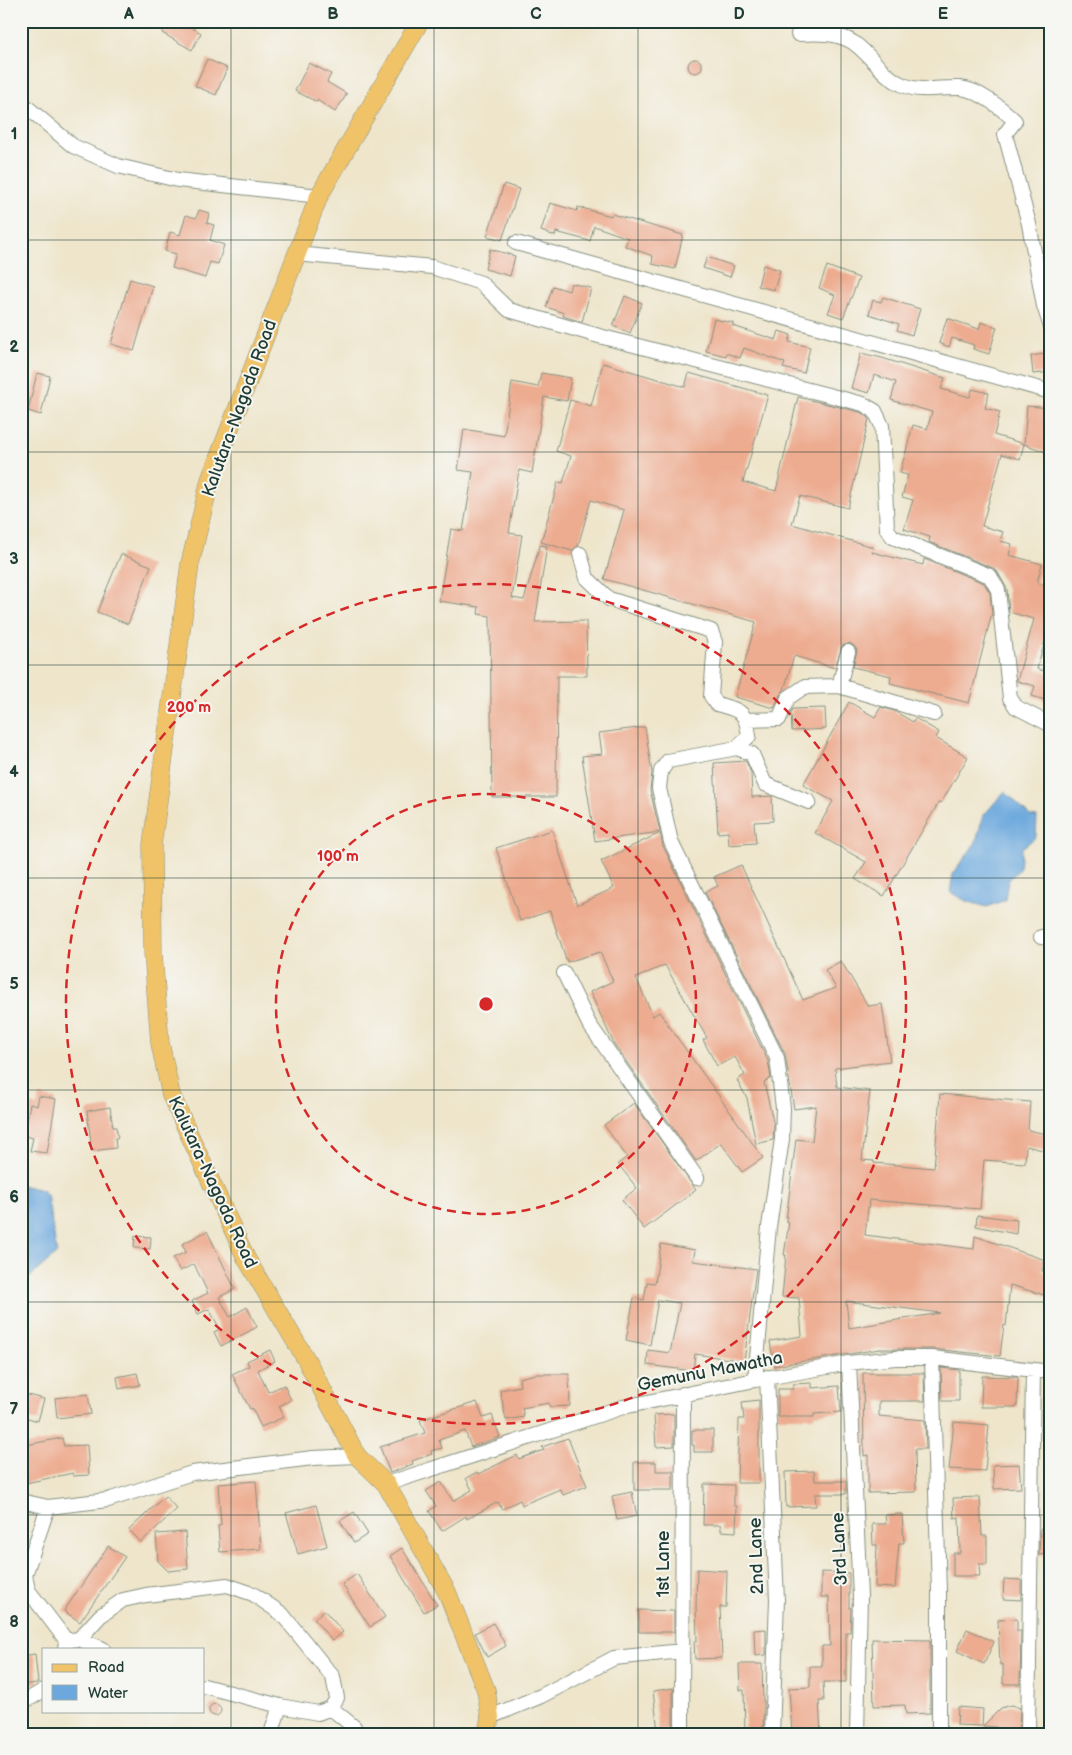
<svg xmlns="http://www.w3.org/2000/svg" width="1072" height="1755" viewBox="0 0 1072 1755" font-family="'Balsamiq Sans',sans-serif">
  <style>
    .water { fill: #6ca8dd; stroke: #467288 }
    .building { fill: #edab8f; fill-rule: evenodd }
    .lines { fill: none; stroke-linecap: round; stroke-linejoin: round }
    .minor-casing { stroke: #869180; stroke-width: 16 }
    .major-casing { stroke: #869180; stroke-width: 19 }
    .minor { stroke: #fff; stroke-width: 14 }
    .major { stroke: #f0c369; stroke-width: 18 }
    .grid { fill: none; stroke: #1f3d34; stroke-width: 1; stroke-opacity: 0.55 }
    .ring { fill: none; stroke: #d62828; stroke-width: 2.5; stroke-dasharray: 9 6 }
    .labels { text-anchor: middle; stroke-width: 4; stroke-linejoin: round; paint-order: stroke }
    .street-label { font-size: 18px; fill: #1f3d34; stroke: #f6f6f2 }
    .centre { fill: #d62828; stroke: #f6f6f2; stroke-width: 2.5 }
    .ring-label { font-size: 15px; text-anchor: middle; font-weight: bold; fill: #d62828; stroke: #f6f6f2; stroke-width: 4; stroke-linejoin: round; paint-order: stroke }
    .neatline { fill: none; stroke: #1f3d34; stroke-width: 2 }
    .grid-label { font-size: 16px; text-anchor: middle; font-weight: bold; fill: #1f3d34 }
  </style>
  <rect width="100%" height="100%" fill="#f6f6f2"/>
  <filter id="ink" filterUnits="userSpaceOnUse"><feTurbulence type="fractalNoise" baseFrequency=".02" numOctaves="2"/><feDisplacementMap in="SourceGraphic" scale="10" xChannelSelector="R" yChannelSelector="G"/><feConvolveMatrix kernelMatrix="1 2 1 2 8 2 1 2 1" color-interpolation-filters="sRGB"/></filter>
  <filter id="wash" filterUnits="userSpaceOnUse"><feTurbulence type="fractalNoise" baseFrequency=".0096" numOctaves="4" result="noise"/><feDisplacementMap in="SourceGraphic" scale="20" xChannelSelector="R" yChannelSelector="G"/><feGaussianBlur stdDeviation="1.12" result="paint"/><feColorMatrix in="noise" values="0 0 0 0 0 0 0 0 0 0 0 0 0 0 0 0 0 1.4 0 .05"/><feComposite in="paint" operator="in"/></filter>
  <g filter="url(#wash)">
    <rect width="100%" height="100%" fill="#eee5cb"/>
    <path class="water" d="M1005 791 1030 816 1037 817 1036 837 1022 848 1020 868 1008 881 1005 900 987 907 966 901 950 892 953 874 976 842 983 816Z
      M21 1185 42 1190 47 1195 57 1253 21 1285Z"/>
    <g id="blocks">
      <path class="building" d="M169 21H180L201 33 192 50 162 33Z
        M688 66a7 7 0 1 1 14 0a7 7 0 1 1-14 0Z
        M207 59 227 68 216 95 195 86Z
        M309 63 331 74 327 82 347 94 335 112 317 100V102L295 91Z
        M504 184 519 189 502 240 487 236Z
        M550 203 577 211 578 207 611 216 612 214 683 235 675 269 652 264 653 256 625 246 628 238 594 226 590 241 556 232 555 236 541 231Z
        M199 210 209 213 207 223 214 225 210 240 224 245 218 264 210 262 205 278 172 268 176 254 165 251 170 232 180 235 186 215 196 218Z
        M490 249 515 256 510 276 485 269Z
        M707 257 734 266 730 277 703 268Z
        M763 265 780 270 774 290 758 286Z
        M827 266 859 278 843 318 828 313 835 295 819 288Z
        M130 279 153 286 134 351 111 344Z
        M571 283 591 288 582 322 563 316 564 313 546 307 553 286 569 291Z
        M625 296 642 303 630 333 613 326Z
        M883 297 920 309 912 335 897 330 899 324 869 314 873 300 881 302Z
        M947 318 979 329 981 322 997 327 989 354 973 349 974 345 952 338 949 347 939 343Z
        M714 319 733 323V326L776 340 779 331 791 335 789 342 810 347 804 373 783 368 785 363 744 348 740 358 726 353V356L706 351Z
        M861 353 882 358 945 378 941 389 970 397 972 389 989 393 985 408 1000 412 994 435 1024 444 1027 406 1051 408V454L1024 444 1020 459 1002 454 982 526 1003 532 1000 541 1012 544 1009 555 1042 564 1037 583 1051 587V620L1037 669 1051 673V702L1032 696 1035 686 1017 681 1034 619 1009 612 1007 589 997 571 993 568 929 542 930 537 904 529 913 500 902 497 908 475 900 473 913 425 927 429 932 412 891 400 896 382 874 375 869 393 851 388Z
        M1050 353 1051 372 1033 374 1031 356Z
        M603 363 685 387 689 373 768 395 743 482 776 491 798 397 860 412 868 417 869 419 848 508 800 496 792 524 873 547 872 552 923 565 924 559 984 583 990 593 992 613 969 703 890 683 891 676 853 667 857 650 854 646 850 643 842 646 835 668 794 656 784 690 780 695 774 708 735 697 756 622 604 579 624 510 591 500 578 546 572 551 541 542 558 482 563 483 571 456 556 451 570 400 591 406Z
        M37 373 50 376 41 415 28 411Z
        M541 373 571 378 567 401 544 397 532 473 519 470 509 533 522 535 512 598 524 600 540 545 547 546 535 622 586 621 587 676H557L556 797H492L490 616 478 614 479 607 439 601 451 529 463 531 473 472 458 470 464 429 504 436 512 382 538 387Z
        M121 554 151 566 128 624 97 612Z
        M849 702 875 717 881 707 894 711 913 722 915 718 939 732 936 738 968 757 941 803 939 802 884 896 855 879 866 862 815 833 833 801 803 785Z
        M825 708 826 729 792 731 791 713 793 709Z
        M645 727 652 773 650 790 660 832 595 841 582 756 602 754 599 733Z
        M746 761 751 773 752 797 772 796 773 821 754 822 756 843 729 845 728 832 718 833 714 763Z
        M552 830 577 905 614 888 601 861 660 833 663 846 768 1061 771 1078 764 1082 774 1126 773 1140 756 1144 747 1098 737 1080 745 1075 735 1057 717 1066 703 1040 707 1038 665 965 636 978 653 1016 659 1012 763 1158 742 1172 721 1143 696 1161 614 1044 590 992 613 981 600 952 567 962 550 911 520 921 496 848Z
        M741 865 803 1000 836 988 825 970 841 961 868 1006 882 1004 890 1061 835 1068 837 1087 870 1091 862 1160 874 1161V1163L934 1168 940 1094 1030 1102 1028 1130 1051 1135V1152L1026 1146 1025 1163 984 1160 980 1209 869 1200 865 1235 974 1249 975 1236 1045 1260 1042 1271 1051 1274V1297L1010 1285 1006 1326 1004 1325 1000 1356 932 1349H880L774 1366 770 1341 802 1336 799 1298 782 1297 786 1255H784L789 1222 786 1221 796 1139 812 1141 816 1106 794 1109 785 1054 705 892 718 886 714 877ZM846 1301 940 1313 849 1328Z
        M39 1096 56 1099 47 1153 30 1151 33 1138 24 1136 30 1104 37 1106Z
        M634 1103 696 1190 644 1229 622 1200 637 1188 618 1164 627 1157 604 1125Z
        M110 1107 113 1127H116L118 1138H115L116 1148 92 1151 87 1111Z
        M977 1215 1017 1220 1016 1234 976 1226Z
        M207 1231 235 1289 219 1297 230 1317 247 1307 257 1327 221 1346 214 1332 220 1329 209 1309 198 1314 192 1301 208 1293 194 1264 180 1271 173 1258 186 1252 182 1244Z
        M135 1236 151 1237 150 1249 134 1248Z
        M661 1244 695 1250 693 1261 756 1269 744 1361 695 1354 693 1371 647 1365 648 1350 670 1353 680 1303 658 1300 650 1345 626 1340 634 1298 644 1300 647 1282 655 1283Z
        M270 1350 275 1361 258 1370 268 1392 284 1385 291 1400 279 1406 284 1417 261 1427 252 1408 250 1409 232 1374 249 1366 247 1361Z
        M941 1368 959 1370V1401H942Z
        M137 1373 140 1385 119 1389 117 1377Z
        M863 1373H924L925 1401H879V1416L925 1420 926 1449H915L916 1492 868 1493V1455L864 1456Z
        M536 1374H569L570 1406 550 1407 549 1403 522 1408 524 1417 506 1420 500 1390 520 1386 519 1378Z
        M982 1376 1018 1377 1017 1407H981Z
        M812 1383V1388L839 1386 841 1412 814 1414V1417H778V1389H793V1384Z
        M21 1393 44 1399 38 1421 21 1416Z
        M88 1394 91 1414 57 1418 55 1398Z
        M759 1400V1483H737L739 1419H744L742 1402Z
        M477 1402 483 1418 492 1415 500 1437 471 1447 465 1431 439 1440 442 1448 431 1451 432 1454 412 1461 413 1464 390 1473 380 1447 425 1433 420 1420Z
        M674 1414V1446L656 1447 654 1415Z
        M954 1422 989 1425 985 1471 949 1469Z
        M692 1430H713V1452H694V1445H692Z
        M62 1438 64 1446 87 1445 89 1475 73 1476V1473L21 1484V1446Z
        M568 1438 587 1486 563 1495 560 1489 522 1505 520 1500 502 1509 498 1502 467 1519 466 1516 442 1531 429 1511 436 1506 426 1491 441 1482 453 1501 472 1490 466 1478 477 1472 478 1474 517 1455 519 1459 544 1450 542 1447Z
        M634 1462H656V1471H673V1490H634Z
        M1019 1464 1021 1488 994 1489 993 1465Z
        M814 1471 815 1481H846V1494H815L816 1506 786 1507 785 1472Z
        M256 1481 261 1549 220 1552 218 1526 221 1525 218 1484Z
        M704 1484 734 1485V1506H737L736 1532 721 1531V1525H703Z
        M632 1492 637 1516 617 1520 612 1496Z
        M165 1496 177 1509 141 1542 129 1530Z
        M980 1497 982 1536H987V1564H979L980 1576H953V1553H960L959 1517 954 1518 953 1498Z
        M316 1505 327 1546 298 1554 286 1513Z
        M354 1512 368 1534 354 1543 340 1521Z
        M902 1514 904 1543H899L895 1588 875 1587 877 1545H873L872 1524H886L885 1515Z
        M1051 1528V1554L1039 1555 1040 1529Z
        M185 1532 188 1569 168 1571 158 1561 156 1534Z
        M108 1546 125 1557 80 1622 64 1611Z
        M402 1548 437 1605 424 1612 390 1556Z
        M697 1569 727 1571 726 1607H720L722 1658 695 1659 694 1641H697L696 1606Z
        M821 1572 849 1573V1608H851L850 1632H846V1682H823L824 1701H819L821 1734H792L789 1688 810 1687V1666H822V1646H830L829 1597H821Z
        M357 1574 385 1617 370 1627 342 1584Z
        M1004 1579 1021 1580V1600L1003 1599Z
        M324 1610 343 1632 332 1641 314 1619Z
        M639 1610 674 1611V1632H639Z
        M1017 1619V1631H1021L1020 1684H1003V1664L1000 1665 998 1620Z
        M493 1623 506 1646 487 1657 475 1633Z
        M766 1629V1655L755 1656 754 1630Z
        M967 1629 994 1642 984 1664 957 1651Z
        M872 1639 930 1640V1713L906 1714 905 1705 874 1706Z
        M35 1654 38 1683 21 1685V1656Z
        M739 1664H762L763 1701H764L763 1733H745L744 1690H740Z
        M673 1688V1729L658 1731 653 1691Z
        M209 1710a6 6 0 1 1 12 0a6 6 0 1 1-12 0Z
        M1011 1705 1020 1708 1019 1734H1001L996 1727 983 1726 1001 1708Z
        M958 1707 983 1709 982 1726 957 1725Z"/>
    </g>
  </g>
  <g filter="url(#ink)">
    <use href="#blocks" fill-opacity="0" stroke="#869180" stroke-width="1"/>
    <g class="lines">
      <defs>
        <path id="minor" d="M798 34C816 33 838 32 854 43 872 56 882 76 903 85 922 93 940 87 960 88 977 89 1003 109 1015 121L1005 134 1029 224 1044 306 1051 327
          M21 102 73 146 118 166 178 180 319 196
          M516 243 1051 392
          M296 254 432 267 481 283 509 310 599 336 863 404 875 411 882 426 887 529 893 537 990 576 998 590 1010 698 1016 707 1051 725
          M580 554 587 578 609 599 711 631 715 642 711 696 717 704C740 711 746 710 749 736L737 748 668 761 661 771 659 788 671 842 777 1058 783 1108 782 1139 769 1227 755 1380
          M839 686 848 652
          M747 720 779 719 788 698 804 687 839 686 934 714
          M737 748 752 754 765 784 809 802
          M1041 937 1051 938
          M564 973 589 1024 697 1178
          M932 1358 939 1592V1734
          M849 1363 860 1596 857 1734
          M767 1377 777 1600 772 1734
          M386 1484 623 1407 755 1380 849 1363 895 1358H932L1051 1372
          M21 1501 48 1507 108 1500 192 1473 313 1458 357 1456
          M48 1507 25 1575 28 1590 66 1640 65 1649
          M79 1639 100 1616 123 1600 146 1595 227 1585 253 1594 282 1614 333 1677 337 1698 331 1708 318 1713 280 1706 204 1686
          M71 1640 79 1639 103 1649
          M21 1699H29L44 1690
          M331 1708 354 1727 357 1734
          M490 1717 541 1696 614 1658 682 1651
          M271 1734 280 1706
          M682 1734 683 1394
          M1028 1734 1033 1370"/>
        <path id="major" d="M420 21 319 196 210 480 190 564 152 845 153 953 160 1043 171 1095 246 1258 307 1361 357 1456 386 1484 447 1592 486 1690 490 1717 487 1734"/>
      </defs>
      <use href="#minor" class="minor-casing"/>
      <use href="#major" class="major-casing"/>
      <use href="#minor" class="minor"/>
      <use href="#major" class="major"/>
    </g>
  </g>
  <path class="grid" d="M231 21V1734M434 21V1734M638 21V1734M841 21V1734M21 240H1051M21 452H1051M21 665H1051M21 878H1051M21 1090H1051M21 1302H1051M21 1515H1051"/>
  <g class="ring">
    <circle cx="486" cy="1004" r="210"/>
    <circle cx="486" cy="1004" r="420"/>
  </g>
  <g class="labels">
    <g class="street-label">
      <text transform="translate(239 408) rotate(-70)" y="6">Kalutara-Nagoda Road</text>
      <text transform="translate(213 1182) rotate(65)" y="6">Kalutara-Nagoda Road</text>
      <text transform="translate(710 1371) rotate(-11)" y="6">Gemunu Mawatha</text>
      <text transform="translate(839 1549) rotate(-93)" y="6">3rd Lane</text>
      <text transform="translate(756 1556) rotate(-92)" y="6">2nd Lane</text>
      <text transform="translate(663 1564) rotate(-90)" y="6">1st Lane</text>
    </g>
  </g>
  <circle cx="486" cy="1004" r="8" class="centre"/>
  <g class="ring-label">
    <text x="189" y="712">200 m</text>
    <text x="338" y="861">100 m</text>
  </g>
  <rect width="1072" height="1755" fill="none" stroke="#f6f6f2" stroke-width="55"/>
  <rect x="42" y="1648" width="162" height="65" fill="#f6f6f2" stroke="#a0aca6"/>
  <rect x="52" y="1664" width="25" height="8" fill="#f0c369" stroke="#a0aca6"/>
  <text x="88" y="1672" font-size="15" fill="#1f3d34">Road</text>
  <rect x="52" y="1685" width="25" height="15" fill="#6ca8dd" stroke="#a0aca6"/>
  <text x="88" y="1698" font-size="15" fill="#1f3d34">Water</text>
  <rect x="28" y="28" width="1016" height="1700" class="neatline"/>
  <g class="grid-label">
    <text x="129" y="19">A</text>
    <text x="333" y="19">B</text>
    <text x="536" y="19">C</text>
    <text x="739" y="19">D</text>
    <text x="943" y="19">E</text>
    <text x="14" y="139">1</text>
    <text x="14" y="352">2</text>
    <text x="14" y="564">3</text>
    <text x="14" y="777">4</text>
    <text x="14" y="989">5</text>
    <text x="14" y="1202">6</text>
    <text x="14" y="1414">7</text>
    <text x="14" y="1627">8</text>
  </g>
</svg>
